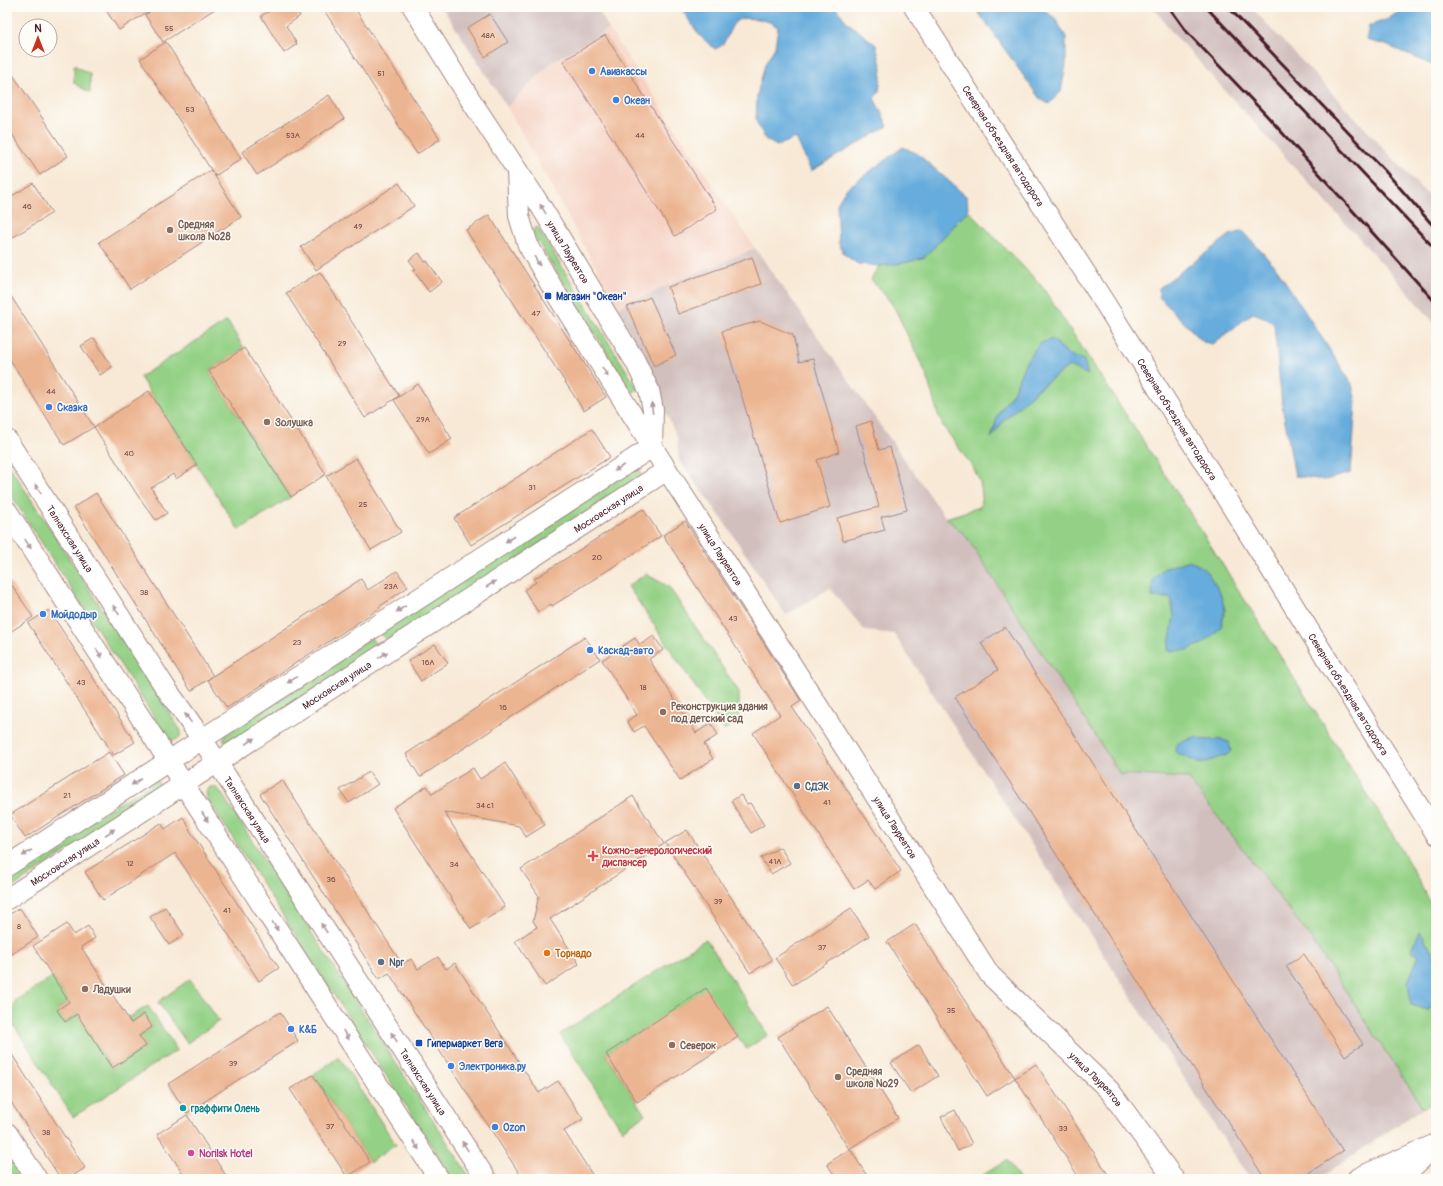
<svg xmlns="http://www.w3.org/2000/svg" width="1443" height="1186" viewBox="0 0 1443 1186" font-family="Pangolin,sans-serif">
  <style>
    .built { fill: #f6d2c4 }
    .industrial { fill: #d1bfbe }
    .green { fill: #94d186; stroke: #6f7858; fill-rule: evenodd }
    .water { fill: #66acdc; stroke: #586684 }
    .building { fill: #ecb592 }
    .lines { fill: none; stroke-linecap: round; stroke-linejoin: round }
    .minor-casing { stroke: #a18480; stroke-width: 22 }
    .minor { stroke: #fff; stroke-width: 20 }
    .rail { stroke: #4a1f2b; stroke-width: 3 }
    .oneway { fill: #ae9aa0 }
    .shop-dot { fill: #3f7fe0; stroke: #fdfcf7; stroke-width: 1.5 }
    .education-dot { fill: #8d6e63; stroke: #fdfcf7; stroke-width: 1.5 }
    .transit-dot { fill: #1a4fb4; stroke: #fdfcf7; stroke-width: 1.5 }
    .service-dot { fill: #5c6f8a; stroke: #fdfcf7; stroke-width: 1.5 }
    .health-dot { fill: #e0444e; stroke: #fdfcf7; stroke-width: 1.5 }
    .food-dot { fill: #e8710a; stroke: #fdfcf7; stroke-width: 1.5 }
    .culture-dot { fill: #0f9aa8; stroke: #fdfcf7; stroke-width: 1.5 }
    .hotel-dot { fill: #d1479c; stroke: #fdfcf7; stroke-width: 1.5 }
    .labels { text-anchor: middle; stroke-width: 3; stroke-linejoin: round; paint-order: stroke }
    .number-label { font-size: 8px; fill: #724445 }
    .shop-label { font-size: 10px; font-weight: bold; fill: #366cbe; stroke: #fdfcf7; text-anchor: start }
    .street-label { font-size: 10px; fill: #4a1f2b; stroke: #fdfcf7 }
    .education-label { font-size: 10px; font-weight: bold; fill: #785e54; stroke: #fdfcf7; text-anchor: start }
    .transit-label { font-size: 10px; font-weight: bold; fill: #164399; stroke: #fdfcf7; text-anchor: start }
    .service-label { font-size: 10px; font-weight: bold; fill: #4e5e75; stroke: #fdfcf7; text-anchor: start }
    .health-label { font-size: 10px; font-weight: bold; fill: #be3a42; stroke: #fdfcf7; text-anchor: start }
    .food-label { font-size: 10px; font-weight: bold; fill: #c56008; stroke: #fdfcf7; text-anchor: start }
    .culture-label { font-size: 10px; font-weight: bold; fill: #0d838f; stroke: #fdfcf7; text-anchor: start }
    .hotel-label { font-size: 10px; font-weight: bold; fill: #b23c85; stroke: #fdfcf7; text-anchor: start }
  </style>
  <rect width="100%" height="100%" fill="#fdfcf7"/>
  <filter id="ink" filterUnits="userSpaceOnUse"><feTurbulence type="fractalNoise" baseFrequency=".025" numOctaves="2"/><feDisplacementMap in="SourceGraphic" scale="8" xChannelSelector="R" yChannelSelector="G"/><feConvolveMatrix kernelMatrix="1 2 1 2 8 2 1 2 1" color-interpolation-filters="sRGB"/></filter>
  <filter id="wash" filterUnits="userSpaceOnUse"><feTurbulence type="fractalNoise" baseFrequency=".012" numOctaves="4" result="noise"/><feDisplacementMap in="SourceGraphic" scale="16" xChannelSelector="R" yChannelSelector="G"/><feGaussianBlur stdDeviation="0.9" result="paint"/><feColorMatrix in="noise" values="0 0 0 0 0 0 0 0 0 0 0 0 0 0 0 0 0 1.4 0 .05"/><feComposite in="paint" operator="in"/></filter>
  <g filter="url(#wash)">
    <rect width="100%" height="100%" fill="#f8e9d6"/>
    <path class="built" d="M609 29 755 248 618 307 507 107 552 62Z"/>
    <path class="industrial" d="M442 7H597L609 29 552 62 507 107Z
      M1153 7H1251L1436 204V325L1397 280 1171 31Z
      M755 248 946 518 966 536 1120 774 1188 778 1310 937 1423 1108 1318 1179H1250L894 634 865 631 830 588 786 615 720 516 679 460 677 437 618 307Z"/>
    <path class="green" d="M74 65 90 74V93L74 83Z
      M968 210 1041 285 1185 505 1396 840 1436 912V959L1420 931V955L1408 982 1428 1010 1436 1004V1101L1423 1108 1310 937 1188 778 1120 774 966 536 946 518 980 507 982 494 980 482 974 469 943 426 938 414 926 374 896 311C890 299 879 290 871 279L879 266 904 263 925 257ZM1052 339 1069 355 1084 361 1069 366 1039 388 1004 420 992 437 999 412ZM1189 560 1205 569 1220 592 1225 610 1221 627 1169 651 1174 616 1171 598 1152 597Z
      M537 227 638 389 632 393 531 231Z
      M227 321 244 348 209 371 291 497 239 530 140 377Z
      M7 462 181 731C181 737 178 740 172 740L167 737 7 489Z
      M636 468 641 471 642 475 389 645 380 632Z
      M646 574 669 587 739 692V720L724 730 628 586Z
      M371 638 380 650 228 746C224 743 223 740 224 736Z
      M157 780 160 785V789L7 891V872Z
      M210 787H215L220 791 471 1179H453L207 798 206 792Z
      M706 939 768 1035 746 1049 706 989 606 1054 645 1115 622 1130 560 1034Z
      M53 977 69 1002 57 1010 65 1022 77 1014 112 1068 146 1046 139 1036 152 1027 144 1014 131 1023 128 1018 148 1006 177 1050 73 1117 10 1019 16 1000Z
      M190 979 219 1021 187 1043 158 1002Z
      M339 1057 396 1145 370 1162 313 1075Z
      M7 1153 24 1179H7Z
      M1007 1160 1019 1179H977Z"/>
    <path class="water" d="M680 7H835L847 22 876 45 882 69 879 92 874 98 888 126 811 171 796 138 777 146 766 140 756 121 757 95 765 64 775 47 778 27C769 21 765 20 754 19 730 15 733 29 723 44 721 46 718 48 715 49L700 36Z
      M976 7H1039L1055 18 1066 37V64L1061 92 1049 104 1040 99 976 9Z
      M1406 7H1436V65L1430 64 1386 45 1366 40 1369 26 1388 19Z
      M903 147 918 154 967 197 968 210 925 257 904 263 879 266 858 264 845 255 839 244 837 204 846 189Z
      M1243 231 1277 269 1352 384 1356 402 1351 473 1325 480 1295 476 1282 405 1274 324 1264 317 1253 313 1213 344 1203 342 1159 297V288L1230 235Z
      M1052 339 1069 355 1084 360 1088 375 1069 366 1039 388 1004 420 991 438 999 412 1013 393 1025 363 1039 344Z
      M1189 560 1205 569 1220 592 1225 610 1221 627 1204 643 1187 650 1168 651 1174 616 1171 598 1152 597 1153 579 1163 569Z
      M1195 737C1210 744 1217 736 1229 742L1231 751 1227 755 1200 764 1175 752 1176 744Z
      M1420 931 1436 959V1004L1428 1010 1411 1005 1408 982 1419 955 1411 952Z"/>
    <g id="blocks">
      <path class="building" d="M104 7H155L119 30Z
        M157 7H218L163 42 145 15Z
        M276 7H295L300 16 286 26 297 44 284 53 261 16Z
        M322 7H354L440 139 417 154Z
        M490 14 508 42 485 57 467 28Z
        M605 35 717 209 675 236 563 61Z
        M166 42 241 159 215 176 140 59Z
        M7 66 68 156 40 175 7 127Z
        M329 95 344 119 257 175 242 152Z
        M211 170 241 217 130 289 99 242Z
        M33 183 52 213 7 241V199Z
        M399 183 414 206 316 270 301 247Z
        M489 215 606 397 584 411 466 230Z
        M419 253 425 262 427 261 442 282 429 292 413 270 416 269 409 260Z
        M752 257 761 284 678 314 668 287Z
        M320 272 399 396 365 418 286 293Z
        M7 290 94 427 64 445 7 355Z
        M650 297 676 355 654 366 627 307Z
        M760 321 793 335 799 362 813 359 839 452 817 460 830 507 780 523 722 331Z
        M94 338 112 367 100 375 81 346Z
        M244 348 326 474 291 497 209 371Z
        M418 384 452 439 429 454 394 400Z
        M149 391 197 465 176 479 173 474 151 488 167 513 156 520 138 496 94 427Z
        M871 421 879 450 890 447 907 510 881 517 885 530 843 541 837 518 879 507 862 444H861L856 426Z
        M592 429 610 457 471 545 454 518Z
        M356 458 401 532 371 550 326 476Z
        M96 493 213 676 361 579 368 590 397 571 408 587 379 607 380 608 227 708 208 680 213 676 191 691 74 507Z
        M643 509 661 536 552 606 551 604 538 612 524 590 536 582 534 579Z
        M685 521 801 701 792 707 901 871 875 889 868 880 854 889 753 733 780 715 663 535Z
        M7 578 33 617 7 634Z
        M49 610 135 742 114 755 28 623Z
        M1005 627 1343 1151 1299 1179H1265L955 697 998 670 981 643Z
        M654 636 663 650 649 659 696 733 711 723 718 735 704 744 713 759 680 780 644 726 634 732 627 721 637 715 602 660 635 638 640 645Z
        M585 637 600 659 420 777 406 754Z
        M435 644 448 663 421 681 408 661Z
        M109 752 124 775 25 838 10 815Z
        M505 763 545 825 526 837 519 826 444 812 505 907 471 929 393 808 427 786 432 794 473 768 480 779Z
        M369 772 378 784 349 803 340 790Z
        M282 780 402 964 411 959 418 969 438 957 446 969 455 963 539 1093 558 1081 583 1119 564 1131 595 1179H523L389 973 379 979 260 794Z
        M741 795 747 804 750 803 764 825 751 833 731 801Z
        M633 796 664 844 550 919 579 964 545 986 515 941 537 927 533 921 539 896 521 869Z
        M183 817 190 829H189L279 968 259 981 175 853 103 900 85 872 161 823 165 829Z
        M687 830 772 960 750 973 665 843Z
        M780 847 790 863 771 874 761 858Z
        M165 907 184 935 169 945 150 917Z
        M20 908 38 937 7 957V916Z
        M851 908 869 936 793 985 775 958Z
        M67 924 74 935 88 926 95 938 81 947 131 1023 144 1014 152 1027 139 1036 146 1046 112 1068 77 1014 65 1022 57 1010 69 1002 33 946Z
        M915 924 1015 1078 987 1096 887 942Z
        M1304 954 1363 1044 1345 1056 1286 966Z
        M706 988 738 1037 637 1102 606 1054Z
        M827 1006 898 1118 849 1149 778 1037Z
        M280 1012 298 1041 187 1113 168 1084Z
        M919 1045 938 1076 911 1093 891 1063Z
        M7 1047 85 1168 68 1179H61L7 1096Z
        M1036 1064 1111 1179H1080L1015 1078Z
        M313 1075 370 1162 347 1177 290 1089Z
        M955 1110 972 1144 958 1151 941 1117Z
        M187 1115 228 1179H169L182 1172 157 1134Z
        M850 1149 869 1179H837L827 1164Z"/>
    </g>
  </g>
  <g filter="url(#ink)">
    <use href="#blocks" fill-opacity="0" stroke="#a18480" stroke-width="1"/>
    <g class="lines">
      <defs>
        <g id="minor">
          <path id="s1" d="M413 7 470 99 540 205 635 361 649 390 653 410 652 447"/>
          <path id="s2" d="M914 7 1106 305 1436 834"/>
          <path id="s3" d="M517 170 519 216 528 245 555 292 667 470 990 975 1110 1091 1174 1179"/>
          <path id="s4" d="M7 440 165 687 202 739 486 1179"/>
          <path d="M7 511 439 1179"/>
          <path d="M7 866 652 447"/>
          <path id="s5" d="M7 899 667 470"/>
          <path d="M7 1133 37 1179"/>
          <path d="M1357 1179 1369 1173 1436 1144"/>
          <path d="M1400 1179 1429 1152"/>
        </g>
      </defs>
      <use href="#minor" class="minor-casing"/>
      <use href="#minor" class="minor"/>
      <path class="rail" d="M1169 7 1187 32 1268 117 1436 303
        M1206 7 1436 250
        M1228 7 1385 171 1436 229"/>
    </g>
    <defs><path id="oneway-solid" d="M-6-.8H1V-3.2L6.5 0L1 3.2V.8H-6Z"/></defs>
    <g class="oneway">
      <use href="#oneway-solid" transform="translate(543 209) rotate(-122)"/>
      <use href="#oneway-solid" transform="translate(537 261) rotate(60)"/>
      <use href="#oneway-solid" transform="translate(605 372) rotate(58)"/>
      <use href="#oneway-solid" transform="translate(652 408) rotate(-97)"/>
      <use href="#oneway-solid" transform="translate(619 468) rotate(147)"/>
      <use href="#oneway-solid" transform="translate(38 489) rotate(-123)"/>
      <use href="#oneway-solid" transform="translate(510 539) rotate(147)"/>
      <use href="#oneway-solid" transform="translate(28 544) rotate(57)"/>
      <use href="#oneway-solid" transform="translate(491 584) rotate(-33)"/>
      <use href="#oneway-solid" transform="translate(401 609) rotate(147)"/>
      <use href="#oneway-solid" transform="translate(116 610) rotate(-123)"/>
      <use href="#oneway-solid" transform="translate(99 653) rotate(57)"/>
      <use href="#oneway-solid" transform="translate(383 655) rotate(-33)"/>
      <use href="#oneway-solid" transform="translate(292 680) rotate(147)"/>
      <use href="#oneway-solid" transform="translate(188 718) rotate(-126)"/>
      <use href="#oneway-solid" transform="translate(250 741) rotate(-33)"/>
      <use href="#oneway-solid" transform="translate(136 782) rotate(147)"/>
      <use href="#oneway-solid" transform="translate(205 817) rotate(57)"/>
      <use href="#oneway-solid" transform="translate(110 832) rotate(-33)"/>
      <use href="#oneway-solid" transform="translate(27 853) rotate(147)"/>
      <use href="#oneway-solid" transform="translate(275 926) rotate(57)"/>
      <use href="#oneway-solid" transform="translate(324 928) rotate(-123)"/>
      <use href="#oneway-solid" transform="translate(346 1035) rotate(57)"/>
      <use href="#oneway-solid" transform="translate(394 1037) rotate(-123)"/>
      <use href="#oneway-solid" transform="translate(416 1145) rotate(57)"/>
      <use href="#oneway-solid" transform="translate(465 1146) rotate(-123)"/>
    </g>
  </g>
  <g class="shop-dot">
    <circle cx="592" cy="71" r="4"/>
    <circle cx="616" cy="100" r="4"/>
    <circle cx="49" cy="407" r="4"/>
    <circle cx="43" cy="614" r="4"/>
    <circle cx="590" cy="650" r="4"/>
    <circle cx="291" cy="1029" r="4"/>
    <circle cx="451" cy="1066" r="4"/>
    <circle cx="495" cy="1127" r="4"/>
  </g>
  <g class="education-dot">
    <circle cx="170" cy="230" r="4"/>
    <circle cx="267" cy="422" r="4"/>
    <circle cx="663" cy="712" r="4"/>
    <circle cx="85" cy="989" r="4"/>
    <circle cx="672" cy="1045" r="4"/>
    <circle cx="838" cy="1077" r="4"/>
  </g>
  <g class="transit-dot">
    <rect x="544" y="292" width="8" height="8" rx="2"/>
    <rect x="415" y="1039" width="8" height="8" rx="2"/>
  </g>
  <g class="service-dot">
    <circle cx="797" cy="786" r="4"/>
    <circle cx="381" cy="962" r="4"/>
  </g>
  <path class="health-dot" d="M591 850h4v4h4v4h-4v4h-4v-4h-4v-4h4z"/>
  <circle class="food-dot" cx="547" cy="953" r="4"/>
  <circle class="culture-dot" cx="183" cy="1108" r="4"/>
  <circle class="hotel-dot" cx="191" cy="1153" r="4"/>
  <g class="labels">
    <g class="number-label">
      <text x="169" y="31">55</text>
      <text x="488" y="38">48А</text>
      <text x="381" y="76">51</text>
      <text x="190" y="112">53</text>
      <text x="293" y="138">53А</text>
      <text x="640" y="138">44</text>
      <text x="27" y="209">46</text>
      <text x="358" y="229">49</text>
      <text x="536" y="316">47</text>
      <text x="342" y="346">29</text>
      <text x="51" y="394">44</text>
      <text x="423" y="422">29А</text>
      <text x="129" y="456">40</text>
      <text x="532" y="490">31</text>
      <text x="363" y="507">25</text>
      <text x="597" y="560">20</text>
      <text x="391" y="589">23А</text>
      <text x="144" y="595">38</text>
      <text x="733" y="621">43</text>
      <text x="297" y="645">23</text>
      <text x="428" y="665">16А</text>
      <text x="81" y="685">43</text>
      <text x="643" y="690">18</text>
      <text x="503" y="710">16</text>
      <text x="67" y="798">21</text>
      <text x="827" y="805">41</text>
      <text x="485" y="808">34 с1</text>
      <text x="775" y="864">41А</text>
      <text x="130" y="866">12</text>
      <text x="454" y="867">34</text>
      <text x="331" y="882">36</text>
      <text x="718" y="904">39</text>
      <text x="227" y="913">41</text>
      <text x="19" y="929">8</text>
      <text x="822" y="950">37</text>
      <text x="951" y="1013">35</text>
      <text x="233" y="1066">39</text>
      <text x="330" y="1129">37</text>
      <text x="1063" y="1131">33</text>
      <text x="46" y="1135">38</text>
    </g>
    <g class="shop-label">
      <text x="600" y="75">Авиакассы</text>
      <text x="624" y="104">Океан</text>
      <text x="57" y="411">Сказка</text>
      <text x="51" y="618">Мойдодыр</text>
      <text x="598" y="654">Каскад-авто</text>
      <text x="299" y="1033">К&amp;Б</text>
      <text x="459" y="1070">Электроника.ру</text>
      <text x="503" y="1131">Ozon</text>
    </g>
    <g class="street-label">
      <text dy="4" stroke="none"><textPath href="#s2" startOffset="165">Северная объездная автодорога</textPath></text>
      <text dy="4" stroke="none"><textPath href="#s1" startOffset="290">улица Лауреатов</textPath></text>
      <text dy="4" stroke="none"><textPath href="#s2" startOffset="489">Северная объездная автодорога</textPath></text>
      <text dy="4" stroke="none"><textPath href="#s5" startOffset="717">Московская улица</textPath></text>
      <text dy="4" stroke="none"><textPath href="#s4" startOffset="117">Талнахская улица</textPath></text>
      <text dy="4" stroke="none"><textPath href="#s3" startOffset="441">улица Лауреатов</textPath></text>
      <text dy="4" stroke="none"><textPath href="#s5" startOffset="393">Московская улица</textPath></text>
      <text dy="4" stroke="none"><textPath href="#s2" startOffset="813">Северная объездная автодорога</textPath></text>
      <text dy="4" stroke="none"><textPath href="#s4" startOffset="441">Талнахская улица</textPath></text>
      <text dy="4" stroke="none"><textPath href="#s3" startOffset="765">улица Лауреатов</textPath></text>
      <text dy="4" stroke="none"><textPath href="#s5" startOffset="69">Московская улица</textPath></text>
      <text dy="4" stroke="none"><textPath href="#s3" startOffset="1089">улица Лауреатов</textPath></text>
      <text dy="4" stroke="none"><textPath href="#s4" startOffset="765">Талнахская улица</textPath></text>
    </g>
    <g class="education-label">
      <text x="178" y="228">Средняя<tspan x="178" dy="12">школа №28</tspan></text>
      <text x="275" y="426">Золушка</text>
      <text x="671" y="710">Реконструкция здания<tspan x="671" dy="12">под детский сад</tspan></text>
      <text x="93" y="993">Ладушки</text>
      <text x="680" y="1049">Северок</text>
      <text x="846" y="1075">Средняя<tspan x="846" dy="12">школа №29</tspan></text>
    </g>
    <g class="transit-label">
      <text x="556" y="300">Магазин "Океан"</text>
      <text x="427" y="1047">Гипермаркет Вега</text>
    </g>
    <g class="service-label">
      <text x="805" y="790">СДЭК</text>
      <text x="389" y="966">Npr</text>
    </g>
    <g class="health-label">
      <text x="602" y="854">Кожно-венерологический<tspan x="602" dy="12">диспансер</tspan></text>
    </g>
    <g class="food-label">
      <text x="555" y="957">Торнадо</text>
    </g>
    <g class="culture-label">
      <text x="191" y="1112">граффити Олень</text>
    </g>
    <g class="hotel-label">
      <text x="199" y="1157">Norilsk Hotel</text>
    </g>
  </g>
  <rect width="1443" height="1186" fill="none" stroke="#fdfcf7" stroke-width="24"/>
  <g transform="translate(38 38)"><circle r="19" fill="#fdfcf7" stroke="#b5a4a5"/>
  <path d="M0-3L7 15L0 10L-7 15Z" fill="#c8321e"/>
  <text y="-6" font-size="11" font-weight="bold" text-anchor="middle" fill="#4a1f2b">N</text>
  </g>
</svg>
